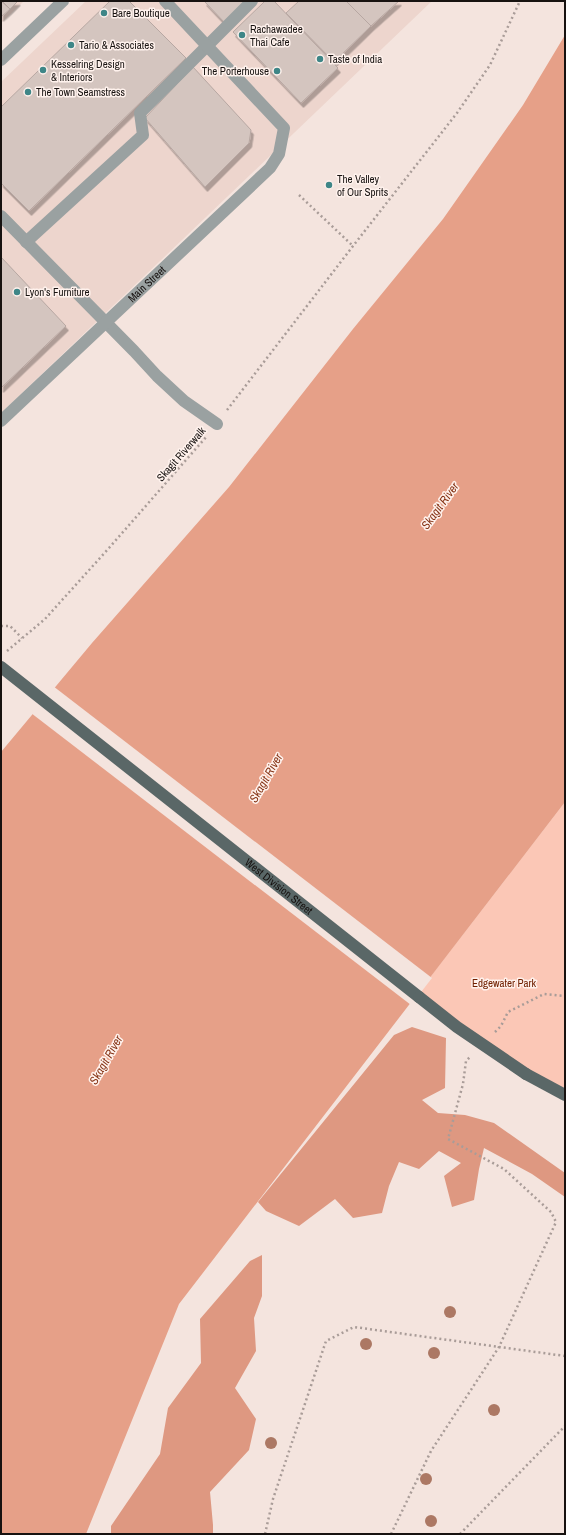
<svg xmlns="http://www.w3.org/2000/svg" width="566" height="1535" viewBox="0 0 566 1535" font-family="'Archivo Narrow',sans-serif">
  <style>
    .built { fill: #edd5cd }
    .green { fill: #fbc7b6 }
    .forest { fill: #de9881 }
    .water { fill: #e6a088 }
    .pier { fill: #f4e4de }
    .building { fill: #d4c5bf; stroke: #b7a7a2; filter: url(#shadow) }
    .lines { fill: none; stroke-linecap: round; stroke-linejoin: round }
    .path { stroke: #a99c98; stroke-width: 2.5; stroke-dasharray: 2 3; stroke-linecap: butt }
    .minor { stroke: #9aa1a1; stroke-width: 12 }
    .major { stroke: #5a6767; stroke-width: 12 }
    .major-bridge { stroke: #5a6767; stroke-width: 12 }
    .tree { fill: #ac7864 }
    .poi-dot { fill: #3e8687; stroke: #fff2ed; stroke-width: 1.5 }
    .labels { text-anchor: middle; stroke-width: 3; stroke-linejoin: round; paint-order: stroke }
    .poi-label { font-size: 11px; fill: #171210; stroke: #fff2ed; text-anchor: start }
    .street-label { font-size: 11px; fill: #171210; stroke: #fff2ed }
    .park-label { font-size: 11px; fill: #712000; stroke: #fff2ed }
    .water-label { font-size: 12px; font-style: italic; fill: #873517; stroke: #fff2ed }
  </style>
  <defs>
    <filter id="shadow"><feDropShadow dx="2.5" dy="4.5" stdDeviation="0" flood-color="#0004"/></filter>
  </defs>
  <rect width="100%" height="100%" fill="#f4e4de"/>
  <path class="built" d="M1 1H24L1 23Z
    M86 1H432L1 413V82Z"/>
  <path class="green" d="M565 802V1090L553 1088 414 998Z"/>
  <path class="forest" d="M412 1027 446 1038 445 1088 422 1100 438 1113 465 1115 494 1123 565 1173V1197L532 1174 484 1148 479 1169 474 1200 452 1207 444 1176 461 1163 439 1151 419 1169 399 1162 389 1186 382 1213 353 1218 335 1199 299 1226 266 1211 258 1202 394 1035Z
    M262 1255V1296L254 1318 256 1351 235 1388 256 1419 249 1450 210 1492 213 1525V1534H111V1526L160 1454 168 1408 201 1363 200 1319 250 1261Z"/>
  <path class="water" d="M565 35V802L179 1304 86 1534H1V752L92 643 229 487 353 329 443 219 523 105Z"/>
  <path class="pier" d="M53 686 432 978 411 1005 31 713Z"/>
  <path class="building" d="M1 1 10 9 1 17Z
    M2 1H18L10 9Z
    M110 1H129L186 58 29 211 1 183V107Z
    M204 1H248L225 23Z
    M265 1H274L338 68 301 103 233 32Z
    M299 1H346L371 26 334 62 286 13Z
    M346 1H399L371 26Z
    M193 67 251 130 249 143 205 187 145 118Z
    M1 257 66 326 1 388Z"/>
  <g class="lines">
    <path class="path" d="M299 195 353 246
      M227 410 353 246 457 113 490 65 520 1
      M1 626H10L22 638
      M7 651 45 619 109 548 207 436
      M495 1032 501 1026 508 1012 544 994 565 996
      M265 1534 273 1499 326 1341 354 1327 565 1356
      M391 1534 431 1451 499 1347 556 1222 551 1212 504 1169 448 1139 463 1084 466 1061 470 1057
      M460 1534 565 1426"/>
    <g class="minor">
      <path d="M1 60 63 1"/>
      <path d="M1 216 134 351 157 376 184 401 217 424"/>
      <path d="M26 242 143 135 140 113 252 1"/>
      <path id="s1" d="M1 421 270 168 279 154 284 128 165 1"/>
    </g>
    <g class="major">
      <path id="s2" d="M1 667 419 997"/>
      <path d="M526 1074 565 1095"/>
    </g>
    <path class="major-bridge" d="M419 997 457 1027 526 1074"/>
  </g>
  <g class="tree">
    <circle cx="450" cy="1312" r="6"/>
    <circle cx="366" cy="1344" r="6"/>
    <circle cx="434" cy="1353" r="6"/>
    <circle cx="494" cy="1410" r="6"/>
    <circle cx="271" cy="1443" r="6"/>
    <circle cx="426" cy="1479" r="6"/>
    <circle cx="431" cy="1521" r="6"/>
  </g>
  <g class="poi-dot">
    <circle cx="104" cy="13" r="4"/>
    <circle cx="242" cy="35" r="4"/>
    <circle cx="71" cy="45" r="4"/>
    <circle cx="320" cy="59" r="4"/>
    <circle cx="43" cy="70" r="4"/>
    <circle cx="277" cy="71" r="4"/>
    <circle cx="28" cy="92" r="4"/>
    <circle cx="329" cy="185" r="4"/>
    <circle cx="17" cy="292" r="4"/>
  </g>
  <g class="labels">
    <g class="poi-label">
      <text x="112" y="17">Bare Boutique</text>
      <text x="250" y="33">Rachawadee<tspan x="250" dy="13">Thai Cafe</tspan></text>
      <text x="79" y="49">Tario &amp; Associates</text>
      <text x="328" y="63">Taste of India</text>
      <text x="51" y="68">Kesselring Design<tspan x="51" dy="13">&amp; Interiors</tspan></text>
      <text x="269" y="75" text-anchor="end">The Porterhouse</text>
      <text x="36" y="96">The Town Seamstress</text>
      <text x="337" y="183">The Valley<tspan x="337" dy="13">of Our Sprits</tspan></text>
      <text x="25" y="296">Lyon's Furniture</text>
    </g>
    <g class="street-label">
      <text dy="4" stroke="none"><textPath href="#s1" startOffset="200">Main Street</textPath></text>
      <text transform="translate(181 454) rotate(-49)" y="4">Skagit Riverwalk</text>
      <text dy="4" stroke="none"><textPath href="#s2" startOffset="354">West Division Street</textPath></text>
    </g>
    <g class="park-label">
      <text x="504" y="987">Edgewater Park</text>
    </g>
    <g class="water-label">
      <text transform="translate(440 506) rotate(-54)" y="4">Skagit River</text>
      <text transform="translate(266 778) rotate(-60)" y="4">Skagit River</text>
      <text transform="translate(106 1060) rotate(-60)" y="4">Skagit River</text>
    </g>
  </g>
  <rect width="566" height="1535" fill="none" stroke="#171210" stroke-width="4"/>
</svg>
